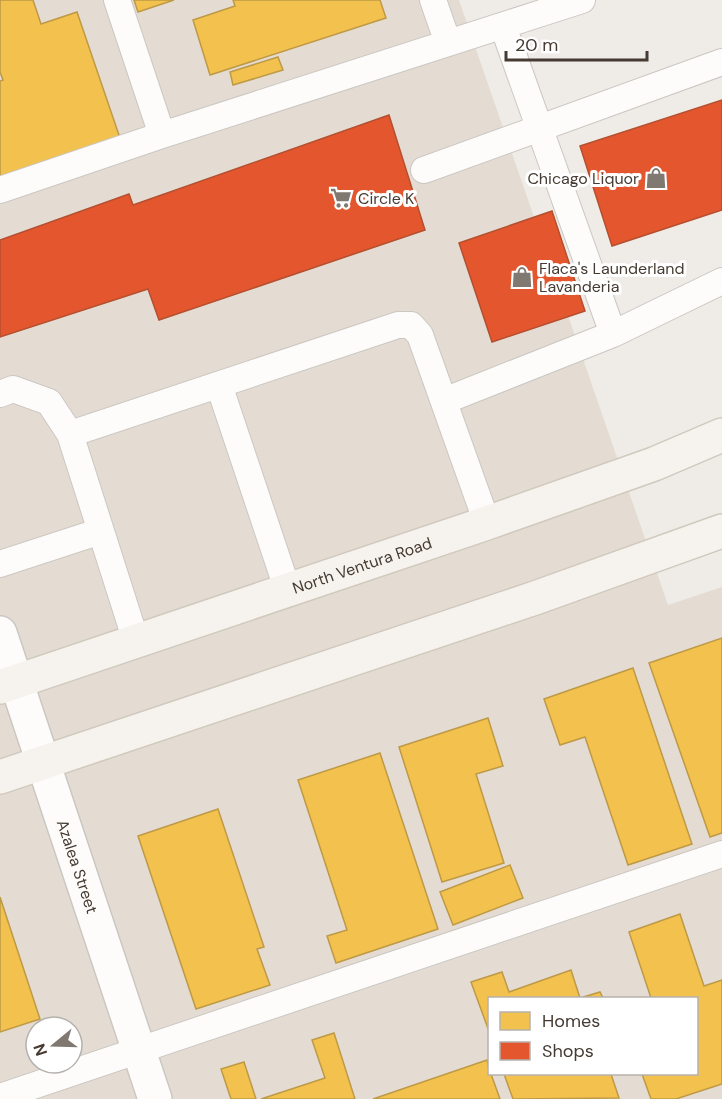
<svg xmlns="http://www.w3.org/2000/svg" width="722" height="1099" viewBox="0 0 722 1099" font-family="'DM Sans',sans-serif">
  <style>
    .residential { fill: #e4dcd3; fill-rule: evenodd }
    .homes { fill: #f2c14e; stroke: #be9946; stroke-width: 1.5 }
    .shops { fill: #e4572e; stroke: #b44f2f; stroke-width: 1.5 }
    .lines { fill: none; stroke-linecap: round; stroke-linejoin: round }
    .service-casing { stroke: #cbc7c2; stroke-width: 28 }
    .minor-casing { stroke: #cbc7c2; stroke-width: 36 }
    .secondary-casing { stroke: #d0c9be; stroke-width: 36 }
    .service { stroke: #fdfcfb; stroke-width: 26 }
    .minor { stroke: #fdfcfb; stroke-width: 33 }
    .secondary { stroke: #f6f2ed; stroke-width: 33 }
    .labels { text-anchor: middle; stroke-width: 6; stroke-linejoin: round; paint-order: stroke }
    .poi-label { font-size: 16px; fill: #453b32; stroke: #fff; text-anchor: start }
    .street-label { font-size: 16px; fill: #453b32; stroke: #fff }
  </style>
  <rect width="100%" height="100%" fill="#efebe6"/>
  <path class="residential" d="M0 0H459L668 605 722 587V1099H0ZM490 998H696V1074H490ZM36 1027H72V1063H36Z"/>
  <path class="homes" d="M0 0H33L41 24 77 12 120 138 0 179V81L3 80 0 72Z
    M134 0H174L138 12Z
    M233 0H380L386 18 210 75 193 20 235 6Z
    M278 57 283 70 233 85 230 72Z
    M722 638V833L710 837 649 663Z
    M633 668 692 844 628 865 585 737 560 745 544 699Z
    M488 718 503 766 476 774 504 863 442 882 399 747Z
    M380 753 438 929 336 963 327 936 347 930 298 780Z
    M218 809 264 947 257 949 270 985 196 1009 138 836Z
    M510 865 523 898 453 925 440 892Z
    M0 897 40 1019 0 1032Z
    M680 914 704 986 722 980V1084L676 1099H651L642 1074H696V998H651L629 932Z
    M571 970 580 998 600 992 603 998H490V1034L471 982 502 972 509 992Z
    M334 1033 355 1099H261L325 1078 312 1040Z
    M487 1060 490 1074H491L500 1099H373Z
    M244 1062 256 1099H231L221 1069Z
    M504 1074H611L619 1098 513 1099Z"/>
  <path class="shops" d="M722 100V210L612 246 580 146Z
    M389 115 425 230 159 320 148 289 0 337V240L129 194 133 205Z
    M552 211 585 311 492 342 459 243Z"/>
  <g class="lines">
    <defs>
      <path id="service" d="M117 0 162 135
        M433 0 448 43
        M503 26 613 334
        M424 170 722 62
        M0 190 162 135 582 0
        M219 385 288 591
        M0 394 13 389 49 402 70 434
        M444 401 613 334 722 281
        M0 564 101 531
        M136 641 70 434 398 325H411L420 335 487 523
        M0 1097 722 854"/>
      <g id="minor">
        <path id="s1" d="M0 633 155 1099"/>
      </g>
      <g id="secondary">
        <path id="s2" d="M0 687 487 523 654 464 722 435"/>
        <path d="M0 777 535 598 722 531"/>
      </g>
    </defs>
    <use href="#service" class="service-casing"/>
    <use href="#minor" class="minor-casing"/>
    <use href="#secondary" class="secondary-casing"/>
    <use href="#service" class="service"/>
    <use href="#minor" class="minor"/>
    <use href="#secondary" class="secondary"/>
  </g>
  <defs>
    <symbol id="shop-bare" viewBox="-9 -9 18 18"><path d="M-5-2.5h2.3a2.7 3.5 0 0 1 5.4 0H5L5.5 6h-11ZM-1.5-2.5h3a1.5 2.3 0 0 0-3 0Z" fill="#807971" stroke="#fff" stroke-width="2.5" paint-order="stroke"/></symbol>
    <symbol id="supermarket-bare" viewBox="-9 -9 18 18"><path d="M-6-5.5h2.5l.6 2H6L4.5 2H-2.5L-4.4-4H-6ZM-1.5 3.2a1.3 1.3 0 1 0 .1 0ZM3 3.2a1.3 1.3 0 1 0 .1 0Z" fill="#807971" stroke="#fff" stroke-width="2.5" paint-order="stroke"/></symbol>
  </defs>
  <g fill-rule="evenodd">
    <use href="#shop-bare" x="641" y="163" width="30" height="30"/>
    <use href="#supermarket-bare" x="326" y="183" width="30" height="30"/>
    <use href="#shop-bare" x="507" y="262" width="30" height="30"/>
  </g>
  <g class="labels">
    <g class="poi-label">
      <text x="639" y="184" text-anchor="end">Chicago Liquor</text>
      <text x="358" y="204">Circle K</text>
      <text x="539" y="274">Flaca's Launderland<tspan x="539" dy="18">Lavanderia</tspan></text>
    </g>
    <g class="street-label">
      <text dy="6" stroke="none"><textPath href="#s2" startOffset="382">North Ventura Road</textPath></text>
      <text dy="6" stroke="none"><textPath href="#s1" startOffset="246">Azalea Street</textPath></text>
    </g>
  </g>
  <rect x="488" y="997" width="210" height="78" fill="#ffffff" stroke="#b5b1ad" stroke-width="1.5"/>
  <rect x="500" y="1012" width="30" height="18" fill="#f2c14e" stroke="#b5b1ad" stroke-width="1.5"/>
  <text x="542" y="1027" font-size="18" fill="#453b32">Homes</text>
  <rect x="500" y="1042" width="30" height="18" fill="#e4572e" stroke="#b5b1ad" stroke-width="1.5"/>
  <text x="542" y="1057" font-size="18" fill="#453b32">Shops</text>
  <g transform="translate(54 1045) rotate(251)"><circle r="28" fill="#ffffff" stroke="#b5b1ad" stroke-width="1.5"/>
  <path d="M0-4.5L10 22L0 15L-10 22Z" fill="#807971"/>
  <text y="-9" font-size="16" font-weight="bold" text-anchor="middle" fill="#453b32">N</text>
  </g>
  <path d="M506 51v9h141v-9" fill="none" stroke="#453b32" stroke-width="3"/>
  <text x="515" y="51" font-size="18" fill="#453b32" stroke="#ffffff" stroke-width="4.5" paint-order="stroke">20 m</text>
</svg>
